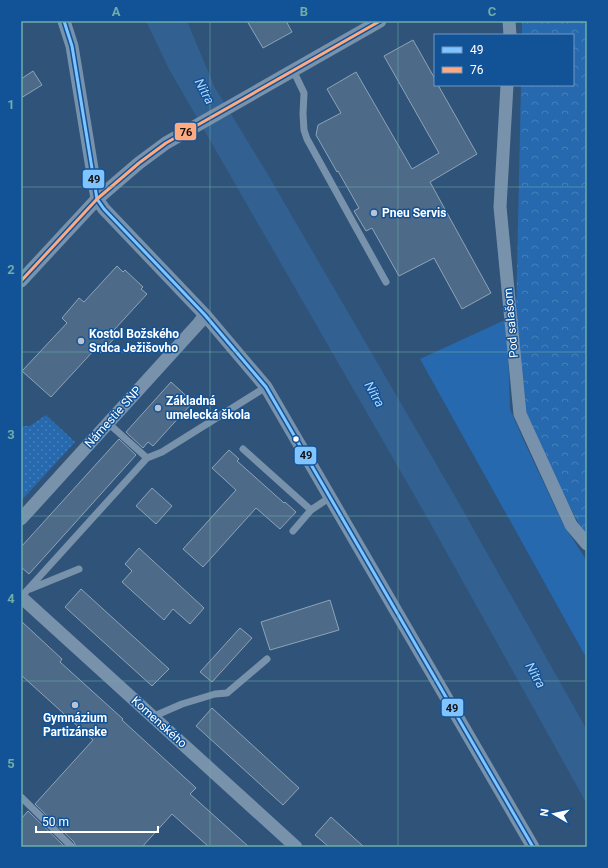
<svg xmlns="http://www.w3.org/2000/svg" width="608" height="868" viewBox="0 0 608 868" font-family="Roboto,sans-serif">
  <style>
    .grass { fill: url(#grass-dots) }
    .forest { fill: url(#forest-crowns) }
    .garden { fill: #2669ae }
    .water { fill: #326091 }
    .building { fill: #4d6a88; stroke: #8ea3b8 }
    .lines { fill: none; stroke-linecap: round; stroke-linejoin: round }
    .service { stroke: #7992ab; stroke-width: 7 }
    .minor { stroke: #7992ab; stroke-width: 13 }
    .bus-1-casing { stroke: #125297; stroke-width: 6 }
    .bus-2-casing { stroke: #125297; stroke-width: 6 }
    .bus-1 { stroke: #80c4ff; stroke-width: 3 }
    .bus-2 { stroke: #ffa980; stroke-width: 3 }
    .grid { fill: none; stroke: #6fada8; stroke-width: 1; stroke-opacity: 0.55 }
    .poi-dot { fill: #b7c3d0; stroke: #125297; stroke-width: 1.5 }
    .bus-dot { fill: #fff; stroke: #125297; stroke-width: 1.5 }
    .labels { text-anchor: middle; stroke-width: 3; stroke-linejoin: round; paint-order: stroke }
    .poi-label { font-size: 12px; font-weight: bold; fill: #fff; stroke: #125297; text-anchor: start }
    .street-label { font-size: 12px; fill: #fff; stroke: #125297 }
    .water-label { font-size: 13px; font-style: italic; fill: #afd5fa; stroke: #125297 }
    .line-badge { stroke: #125297; stroke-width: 1.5 }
    .pale-badge-label { font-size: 11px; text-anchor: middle; font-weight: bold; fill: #111 }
    .neatline { fill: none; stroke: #6fada8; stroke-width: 1.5 }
    .grid-label { font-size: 13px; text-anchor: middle; font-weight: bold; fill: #6fada8 }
  </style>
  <defs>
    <pattern id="grass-dots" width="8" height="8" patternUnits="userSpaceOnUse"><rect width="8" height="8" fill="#2669ae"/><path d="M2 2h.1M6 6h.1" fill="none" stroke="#4780ba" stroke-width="1.8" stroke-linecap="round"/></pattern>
    <pattern id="forest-crowns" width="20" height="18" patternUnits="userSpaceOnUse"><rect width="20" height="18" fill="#2669ae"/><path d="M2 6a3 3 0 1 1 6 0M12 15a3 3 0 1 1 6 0" fill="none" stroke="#4780ba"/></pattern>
  </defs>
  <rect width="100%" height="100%" fill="#305379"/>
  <path class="grass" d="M46 415 75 442 21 501V426H30Z"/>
  <path class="forest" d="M522 21H587V537L583 532 565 497 525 413 516 318 521 85H573V35H522Z"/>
  <path class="garden" d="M507 319 510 409 523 439 563 524 587 561V659L420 359Z"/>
  <path class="water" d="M146 21H187L215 88 267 173 456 498 587 730V804L424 512 169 69Z"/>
  <path class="building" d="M247 21H286L292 32 263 48Z
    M413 40 435 79V85H438L477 154 430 182 491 293 462 309 434 258 399 276 372 228 366 231 354 211 359 208 338 171 337 172 316 135 318 125 341 113 327 89 356 72 412 169 439 153 384 56Z
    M33 71 42 85 21 98V79Z
    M117 266 123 272 125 270 143 287 141 289 147 294 114 330 118 334 101 353 96 348 51 397 22 371 67 323 62 318 79 298 84 302Z
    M171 382 193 402 153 446 148 442 143 448 126 432Z
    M119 439 136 455 29 574 21 567V547Z
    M229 450 239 459 237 461 284 503 285 502 296 512 280 529 256 508 203 567 183 549 236 490 212 468Z
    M152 488 172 506 156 524 136 506Z
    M139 548 204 608 190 624 173 609 164 620 122 582 132 571 125 564Z
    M81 589 169 669 152 686 65 607Z
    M330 600 339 630 270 650 261 622Z
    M21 621 62 659 60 662 123 719 122 720 196 788 190 794 249 847H209L172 814 142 847H76L74 842 35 804 93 740 21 675Z
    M240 628 252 638 212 682 200 672Z
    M212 708 299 788 283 805 196 726Z
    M28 811 65 847H21V819Z
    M331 817 364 847H329L315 835Z"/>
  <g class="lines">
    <path class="service" d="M293 70 304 93 303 114 304 130 307 139 386 282
      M108 423 147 458
      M243 449 311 510
      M293 531 311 510 329 498
      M30 589 79 569
      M21 597 147 458 162 452 266 387
      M152 717 182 704 215 694 227 693 267 659
      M21 797 71 846 70 847"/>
    <path class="minor" d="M64 21 72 46 97 199 104 209 205 315 266 387 533 847
      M509 21 510 35
      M507 85 500 207 520 414 571 525 587 544
      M21 281 97 199 139 163 166 143 380 21
      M21 519 199 323 205 315
      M21 597 296 847"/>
    <defs>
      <path id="bus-1" d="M64 21 72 46 97 199 104 209 205 315 266 387 533 847"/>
      <path id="bus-2" d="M21 281 97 199 139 163 166 143 380 21"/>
    </defs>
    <use href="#bus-1" class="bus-1-casing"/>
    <use href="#bus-2" class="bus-2-casing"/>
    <use href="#bus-1" class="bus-1"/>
    <use href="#bus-2" class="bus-2"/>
  </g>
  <path class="grid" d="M210 21V847M398 21V847M21 187H587M21 352H587M21 516H587M21 681H587"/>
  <g class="poi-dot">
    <circle cx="374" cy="213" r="4"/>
    <circle cx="81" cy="341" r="4"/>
    <circle cx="158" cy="408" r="4"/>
    <circle cx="75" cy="705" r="4"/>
  </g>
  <circle class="bus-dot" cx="296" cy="439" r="3.5"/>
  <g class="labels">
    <g class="poi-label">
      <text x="382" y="217">Pneu Servis</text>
      <text x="89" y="338">Kostol Božského<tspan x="89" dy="14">Srdca Ježišovho</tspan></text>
      <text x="166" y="405">Základná<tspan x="166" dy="14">umelecká škola</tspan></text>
      <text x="75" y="722" text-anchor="middle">Gymnázium<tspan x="75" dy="14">Partizánske</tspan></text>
    </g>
    <g class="street-label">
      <text transform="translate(511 323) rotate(-95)" y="4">Pod salašom</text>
      <text transform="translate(113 417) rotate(-48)" y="4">Námestie SNP</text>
      <text transform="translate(159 722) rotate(42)" y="4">Komenského</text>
    </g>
    <g class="water-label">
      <text transform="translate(205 91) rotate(62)" y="5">Nitra</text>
      <text transform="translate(375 394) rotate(60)" y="5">Nitra</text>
      <text transform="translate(536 675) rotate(60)" y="5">Nitra</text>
    </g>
  </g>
  <g class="line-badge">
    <rect x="174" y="122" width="23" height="19" rx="4" fill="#ffa980"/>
    <rect x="82" y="169" width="23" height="20" rx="4" fill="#80c4ff"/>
    <rect x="294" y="446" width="23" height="19" rx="4" fill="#80c4ff"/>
    <rect x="441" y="698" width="23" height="19" rx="4" fill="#80c4ff"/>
  </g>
  <g class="pale-badge-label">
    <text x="186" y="136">76</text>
    <text x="94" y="183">49</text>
    <text x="306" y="459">49</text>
    <text x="452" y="712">49</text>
  </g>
  <rect width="608" height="868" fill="none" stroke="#125297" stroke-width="44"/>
  <rect x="434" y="34" width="140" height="52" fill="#125297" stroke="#7197c1"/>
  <rect x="442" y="47" width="20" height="6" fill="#80c4ff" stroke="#7197c1"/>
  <text x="470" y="54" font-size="12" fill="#ffffff">49</text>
  <rect x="442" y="67" width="20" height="6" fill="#ffa980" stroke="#7197c1"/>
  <text x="470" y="74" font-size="12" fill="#ffffff">76</text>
  <g transform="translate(554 814) rotate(279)" stroke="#125297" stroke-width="3" paint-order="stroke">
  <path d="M0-3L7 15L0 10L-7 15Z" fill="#ffffff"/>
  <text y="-6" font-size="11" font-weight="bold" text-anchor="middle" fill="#ffffff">N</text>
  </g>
  <path d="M36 826v6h122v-6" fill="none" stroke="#ffffff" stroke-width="2"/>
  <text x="42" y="826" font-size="12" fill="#ffffff" stroke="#125297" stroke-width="3" paint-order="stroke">50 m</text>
  <rect x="22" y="22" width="564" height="824" class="neatline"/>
  <g class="grid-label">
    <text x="116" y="16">A</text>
    <text x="304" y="16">B</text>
    <text x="492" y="16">C</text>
    <text x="11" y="109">1</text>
    <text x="11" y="274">2</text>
    <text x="11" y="439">3</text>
    <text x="11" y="603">4</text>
    <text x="11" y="768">5</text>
  </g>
</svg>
